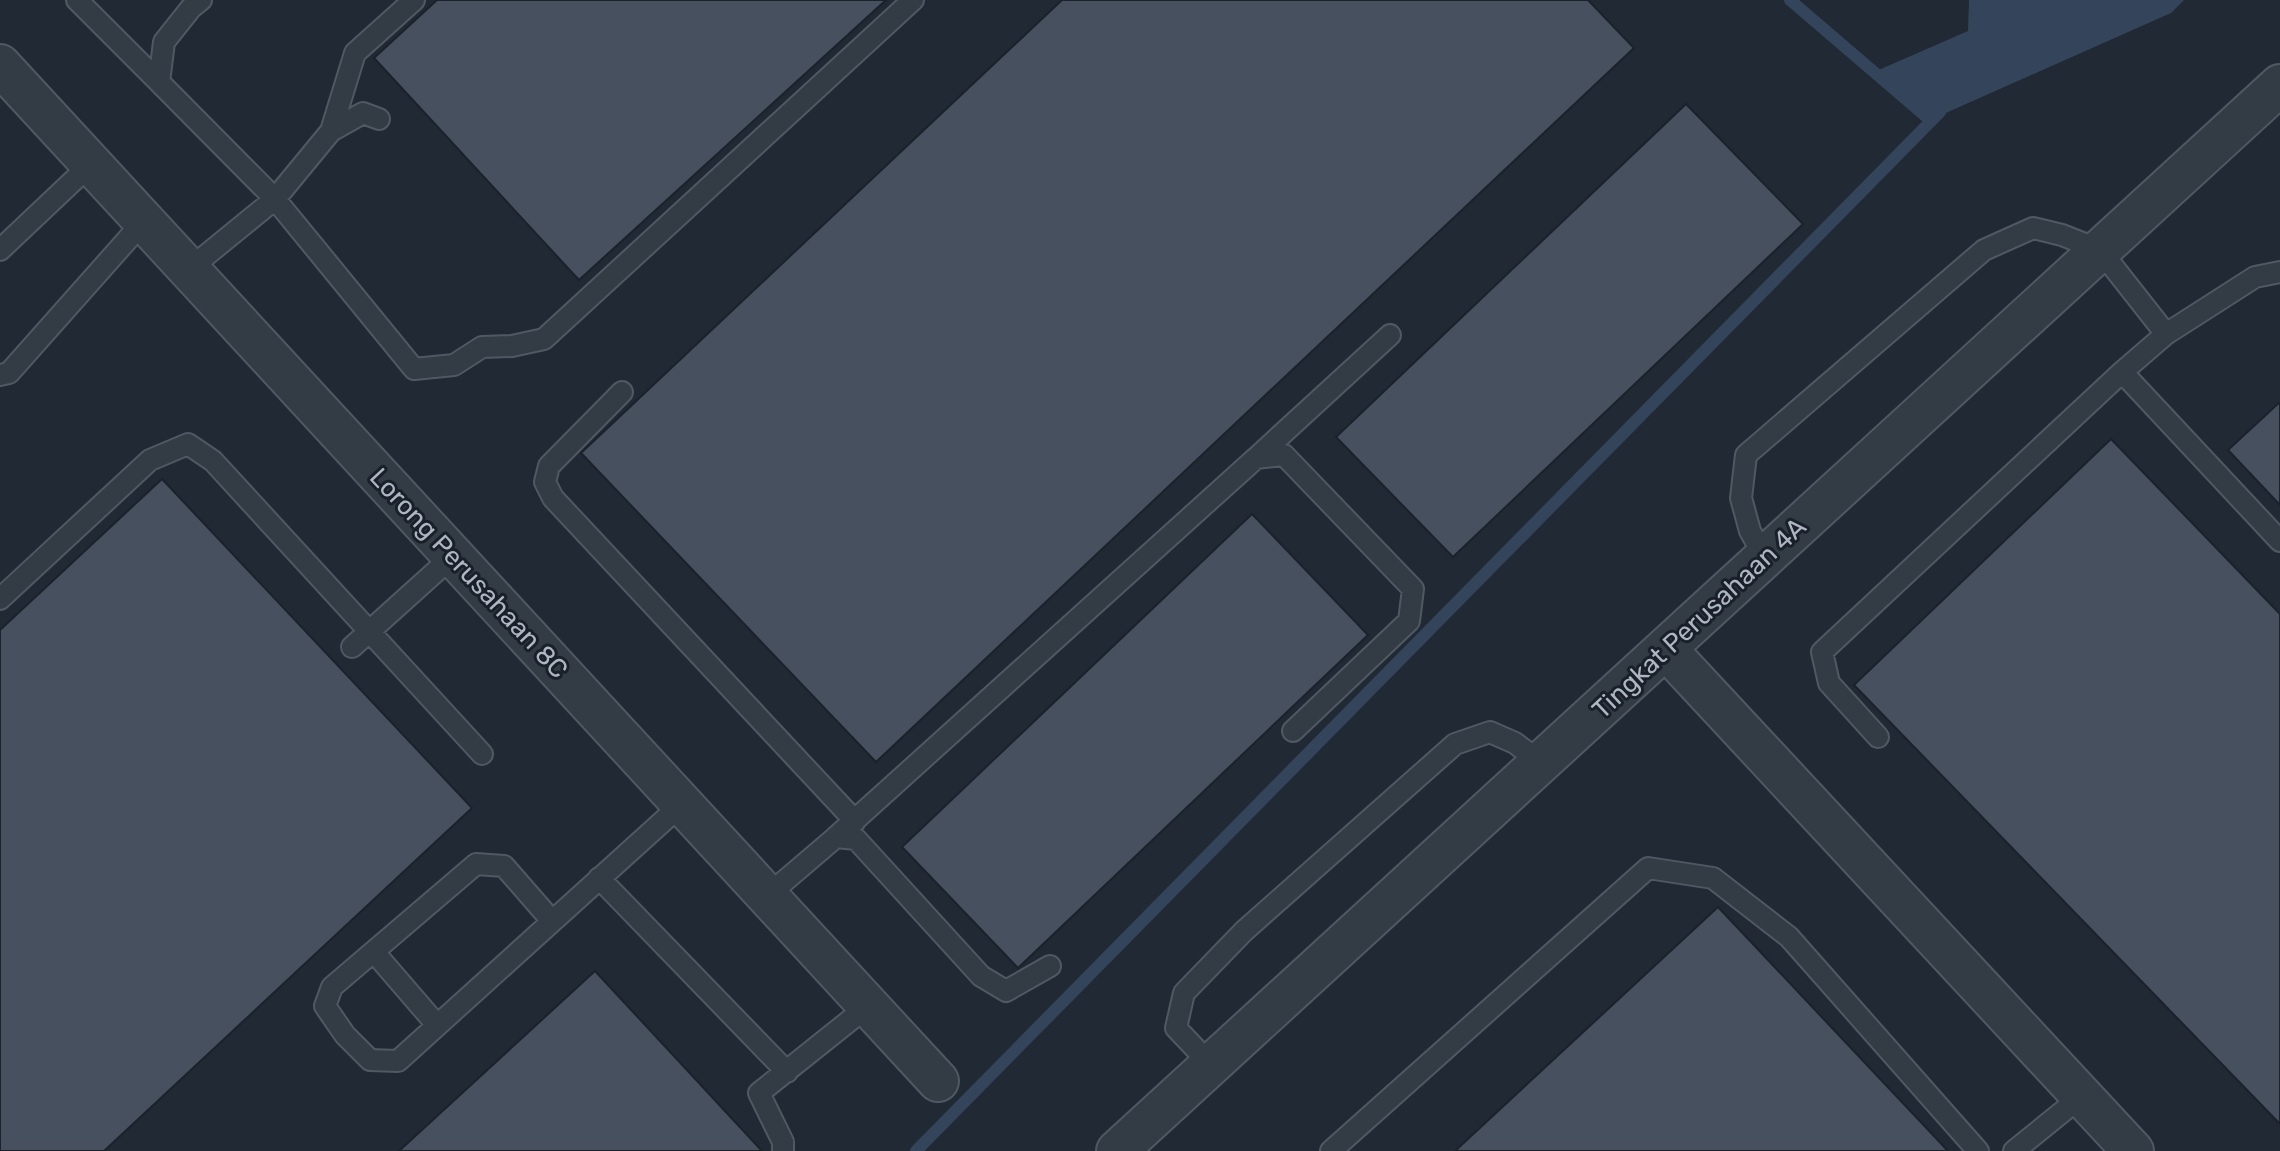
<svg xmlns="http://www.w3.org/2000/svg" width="2280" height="1151" viewBox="0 0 2280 1151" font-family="Rubik,sans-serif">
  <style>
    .water { fill: #34455b }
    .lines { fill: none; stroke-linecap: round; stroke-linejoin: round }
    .stream { stroke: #34455b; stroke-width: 12 }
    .building { fill: #46505e; stroke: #1b222b; stroke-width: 2 }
    .service-casing { stroke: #505963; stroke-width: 24 }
    .minor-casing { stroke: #505963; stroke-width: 44 }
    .service { stroke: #333b45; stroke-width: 20 }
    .minor { stroke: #333b45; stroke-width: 40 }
    .labels { text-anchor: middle; stroke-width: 6; stroke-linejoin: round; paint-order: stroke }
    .street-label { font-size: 26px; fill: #adb6c2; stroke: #192029 }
  </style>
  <rect width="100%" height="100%" fill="#202934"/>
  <path class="water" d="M1969 0H2184L2171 13 1930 120 1874 72 1968 31Z"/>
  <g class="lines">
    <path class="stream" d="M1790 0 1930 120
      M916 1151 1940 112"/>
  </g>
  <path class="building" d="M437 0H886L579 280 374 58Z
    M1062 0H1588L1634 48 876 762 581 453Z
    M1686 104 1803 224 1453 557 1336 437Z
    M2280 402V505L2228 450Z
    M2111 439 2280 614V1124L1854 685Z
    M162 479 472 808 104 1151H0V630Z
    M1252 514 1368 635 1018 968 902 847Z
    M1718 907 1948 1151H1455Z
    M595 971 762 1151H399Z"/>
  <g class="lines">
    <defs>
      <path id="service" d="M77 0 159 82
        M201 0 191 8 164 42 159 82 275 199 414 369 454 365 482 347 512 346 544 339 913 0
        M331 131 355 53 414 0
        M0 250 91 164
        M188 270 275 199 331 131 363 113 379 119
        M2166 334 2255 277 2280 272
        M2122 372 2280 541
        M0 375 9 373 144 221
        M622 392 549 466 545 482 553 498 855 821
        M1256 458 1390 335
        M1765 558 1750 531 1741 498 1746 455 1984 250 2033 228 2062 235 2100 250 2166 334 2122 372 1822 652 1829 683 1878 737
        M0 599 150 460 188 444 213 461 482 754
        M352 647 453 556
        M836 837 1256 458 1284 455 1413 589 1409 621 1293 731
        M599 878 787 1072
        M767 896 836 837 856 839 981 976 1006 991 1050 966
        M552 921 504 866 476 864 332 987 325 1006 345 1035 370 1060 398 1061 682 804
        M374 952 437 1025
        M1211 1065 1176 1028 1184 993 1244 931 1455 744 1490 732 1515 743 1541 763
        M783 1151V1142L759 1093 868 1006
        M1331 1151 1648 868 1713 878 1789 937 1978 1151
        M2014 1151 2082 1096"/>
      <path id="minor" d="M0 65 938 1081
        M1666 649 2133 1151
        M1117 1151 2280 85"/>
    </defs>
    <use href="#service" class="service-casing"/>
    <use href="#minor" class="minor-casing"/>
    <use href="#service" class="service"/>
    <use href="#minor" class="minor"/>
  </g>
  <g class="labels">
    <g class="street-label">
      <text transform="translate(469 573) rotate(47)" y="9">Lorong Perusahaan 8C</text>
      <text transform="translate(1699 618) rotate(-43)" y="9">Tingkat Perusahaan 4A</text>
    </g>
  </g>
</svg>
